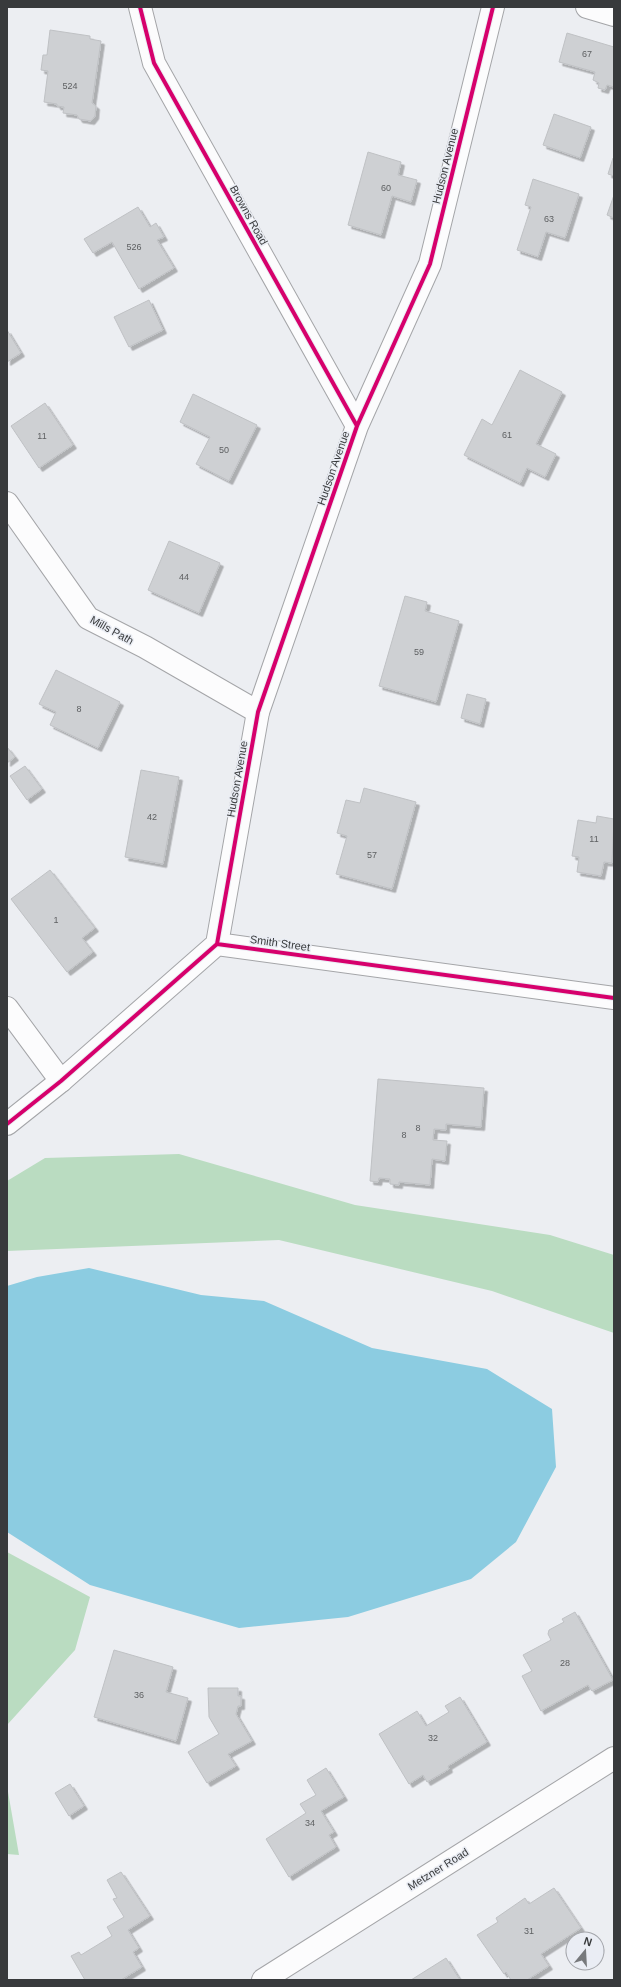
<svg xmlns="http://www.w3.org/2000/svg" width="621" height="1987" viewBox="0 0 621 1987" font-family="Helvetica,sans-serif">
  <style>
    .forest { fill: #badcc1 }
    .water { fill: #8ccce1 }
    .building { fill: #ced0d3; stroke: #bfc1c4; filter: url(#shadow) }
    .lines { fill: none; stroke-linecap: round; stroke-linejoin: round }
    .minor-casing { stroke: #a4a5a8; stroke-width: 24 }
    .tertiary-casing { stroke: #a4a5a8; stroke-width: 24 }
    .minor { stroke: #fcfcfd; stroke-width: 22 }
    .tertiary { stroke: #fcfcfd; stroke-width: 22 }
    .cycleway-casing { stroke: #eaedf4; stroke-width: 6 }
    .cycleway { stroke: #d6006c; stroke-width: 4 }
    .labels { text-anchor: middle; stroke-width: 3; stroke-linejoin: round; paint-order: stroke }
    .number-label { font-size: 9px; fill: #5e6062 }
    .street-label { font-size: 11px; fill: #383a3c; stroke: #eaedf4 }
  </style>
  <defs>
    <filter id="shadow"><feDropShadow dx="3.5" dy="3.5" stdDeviation="0" flood-color="#0004"/></filter>
  </defs>
  <rect width="100%" height="100%" fill="#eceef2"/>
  <path class="forest" d="M179 1154 355 1205 550 1235 614 1255V1333L492 1291 279 1240 7 1251V1181L45 1158Z
    M7 1552 90 1597 75 1650 7 1725Z
    M7 1786 19 1855 7 1854Z"/>
  <path class="water" d="M89 1268 201 1295 264 1301 372 1348 487 1369 552 1409 556 1467 516 1542 471 1579 348 1617 239 1628 90 1585 7 1532V1286L37 1277Z"/>
  <path class="building" d="M50 30 90 36V39L101 41 92 103 96 106 95 116 91 121 79 119 77 115 63 113 64 107 57 106V104L44 102 48 71 41 70 43 55H47Z
    M567 33 614 47V87L607 85 605 90 598 88 599 83 593 80 595 72 559 62Z
    M554 114 591 127 580 158 543 145Z
    M368 152 401 162 398 175 417 180 411 202 392 196 381 235 348 225Z
    M613 158H614V176L608 174Z
    M533 179 579 194 565 238 546 232 538 257 517 250 531 207 525 205Z
    M614 195V218L607 215Z
    M138 207 150 227 156 223 164 237 157 240 174 268 139 289 112 242 93 253 84 239Z
    M149 300 163 330 129 347 114 317Z
    M7 330 21 353 7 362Z
    M520 370 562 392 536 444 556 454 545 477 527 468 520 483 464 455 482 419 492 425Z
    M193 394 257 425 229 481 196 464 210 437 180 422Z
    M45 403 73 445 39 468 11 426Z
    M169 541 220 563 199 613 148 590Z
    M405 596 427 602 425 611 459 621 436 702 379 686Z
    M56 670 120 702 98 748 50 725 56 712 39 704Z
    M467 694 486 699 480 724 461 718Z
    M7 747 15 757 7 763Z
    M25 766 42 789 27 800 10 776Z
    M141 770 179 777 163 864 125 857Z
    M364 788 416 802 392 889 336 874 347 836 337 833 346 800 360 803Z
    M597 816 614 819 612 863 604 862 601 876 577 872 579 857 572 856 578 820 596 823Z
    M50 870 95 928 82 938 93 952 67 972 11 899Z
    M378 1079 484 1088 481 1127 446 1124V1130L434 1129 433 1140 447 1141 445 1161 432 1159 430 1185 399 1182V1185L390 1184V1179L379 1178 378 1182 370 1181Z
    M575 1612 613 1680 592 1691 588 1685 541 1711 522 1676 532 1671 523 1655 551 1640 548 1634 549 1630 564 1622 562 1619Z
    M114 1650 173 1667 166 1692 188 1698 176 1741 94 1717Z
    M208 1688H238V1696H241V1706H238L236 1714 252 1741 228 1754 236 1766 207 1783 188 1752 219 1734 209 1717Z
    M460 1697 487 1742 448 1766 449 1769 427 1782 423 1775 409 1784 379 1734 417 1711 426 1726 449 1712 445 1706Z
    M326 1768 344 1797 321 1811 334 1832 329 1835 336 1847 289 1877 266 1839 306 1813 300 1804 316 1795 307 1780Z
    M70 1784 84 1806 69 1816 55 1793Z
    M121 1872 150 1916 128 1930 139 1948 133 1952 142 1967 121 1980H85L71 1956 79 1952 81 1955 112 1936 107 1927 124 1917 113 1899 117 1898 107 1880Z
    M554 1888 581 1928 541 1954 549 1966 527 1980H511L506 1972 504 1974 477 1935 498 1922 496 1918 525 1898 529 1904Z
    M446 1958 460 1980H411Z"/>
  <g class="lines">
    <defs>
      <path id="minor" d="M587 7 614 15
        M7 503 88 618 145 647 258 712
        M7 1008 61 1081
        M263 1980 614 1758"/>
      <path id="tertiary" d="M140 7 154 63 357 426
        M217 944 258 712 357 426 430 264 493 7
        M7 1124 61 1081 217 944 614 998"/>
    </defs>
    <use href="#minor" class="minor-casing"/>
    <use href="#tertiary" class="tertiary-casing"/>
    <use href="#minor" class="minor"/>
    <use href="#tertiary" class="tertiary"/>
    <defs>
      <path id="cycleway" d="M140 7 154 63 357 426
        M217 944 258 712 357 426 430 264 493 7
        M7 1124 61 1081 217 944 614 998"/>
    </defs>
    <use href="#cycleway" class="cycleway-casing"/>
    <use href="#cycleway" class="cycleway"/>
  </g>
  <g class="labels">
    <g class="number-label">
      <text x="587" y="57">67</text>
      <text x="70" y="89">524</text>
      <text x="386" y="191">60</text>
      <text x="549" y="222">63</text>
      <text x="134" y="250">526</text>
      <text x="507" y="438">61</text>
      <text x="42" y="439">11</text>
      <text x="224" y="453">50</text>
      <text x="184" y="580">44</text>
      <text x="419" y="655">59</text>
      <text x="79" y="712">8</text>
      <text x="152" y="820">42</text>
      <text x="594" y="842">11</text>
      <text x="372" y="858">57</text>
      <text x="56" y="923">1</text>
      <text x="418" y="1131">8</text>
      <text x="404" y="1138">8</text>
      <text x="565" y="1666">28</text>
      <text x="139" y="1698">36</text>
      <text x="433" y="1741">32</text>
      <text x="310" y="1826">34</text>
      <text x="529" y="1934">31</text>
    </g>
    <g class="street-label">
      <text transform="translate(445 166) rotate(-76)" y="4">Hudson Avenue</text>
      <text transform="translate(249 215) rotate(61)" y="4">Browns Road</text>
      <text transform="translate(333 468) rotate(-71)" y="4">Hudson Avenue</text>
      <text transform="translate(112 630) rotate(29)" y="4">Mills Path</text>
      <text transform="translate(237 779) rotate(-80)" y="4">Hudson Avenue</text>
      <text transform="translate(280 943) rotate(8)" y="4">Smith Street</text>
      <text transform="translate(438 1869) rotate(-32)" y="4">Metzner Road</text>
    </g>
  </g>
  <rect width="621" height="1987" fill="none" stroke="#383a3c" stroke-width="16"/>
  <g transform="translate(585 1951) rotate(18)"><circle r="19" fill="#eaedf4" stroke="#a3a5aa"/>
  <path d="M0-3L7 15L0 10L-7 15Z" fill="#77797c"/>
  <text y="-6" font-size="11" font-weight="bold" text-anchor="middle" fill="#383a3c">N</text>
  </g>
</svg>
